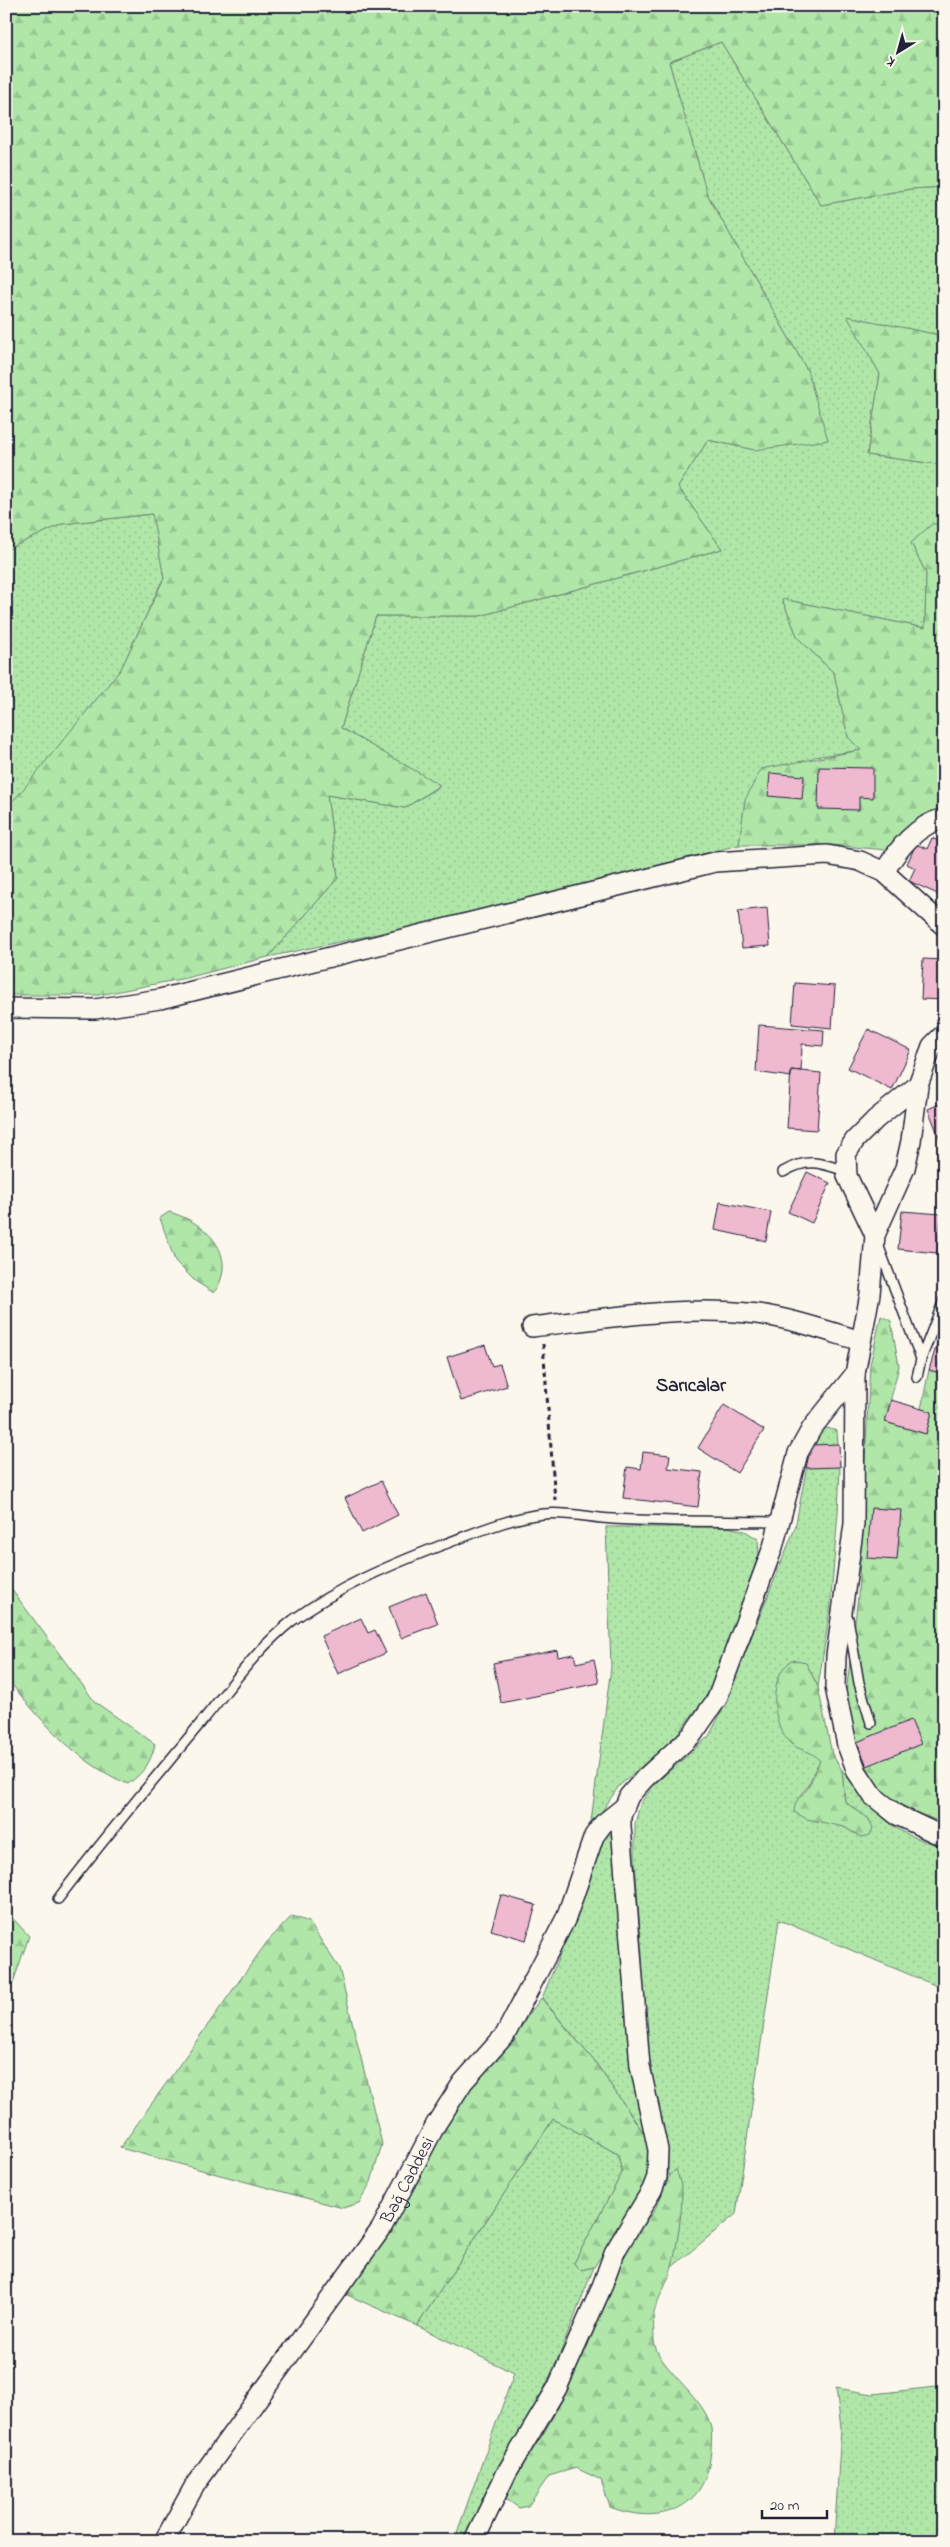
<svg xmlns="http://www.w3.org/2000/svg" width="950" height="2547" viewBox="0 0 950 2547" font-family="'Indie Flower',sans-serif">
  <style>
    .grass { fill: url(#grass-dots); stroke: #698472 }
    .forest { fill: url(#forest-firs); stroke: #698472 }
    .building { fill: #efb9d0; stroke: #22223b }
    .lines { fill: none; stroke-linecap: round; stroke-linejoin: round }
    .lane-casing { stroke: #22223b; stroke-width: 12 }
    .street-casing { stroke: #22223b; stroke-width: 22 }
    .path { stroke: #22223b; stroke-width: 3; stroke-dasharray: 5 4; stroke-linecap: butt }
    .lane { stroke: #fbf7ec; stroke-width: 9 }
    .street { stroke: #fbf7ec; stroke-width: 19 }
    .labels { text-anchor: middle; stroke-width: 4.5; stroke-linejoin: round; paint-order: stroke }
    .street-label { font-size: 18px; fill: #22223b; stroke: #fbf7ec }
    .neighbourhood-label { font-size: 19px; font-weight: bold; fill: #22223b; stroke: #fbf7ec }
  </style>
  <defs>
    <pattern id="grass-dots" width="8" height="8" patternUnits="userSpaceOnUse" patternTransform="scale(1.25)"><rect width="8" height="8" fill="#b0e7a9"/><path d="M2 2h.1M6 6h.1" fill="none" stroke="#97c692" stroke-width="1.8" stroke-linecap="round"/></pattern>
    <pattern id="forest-firs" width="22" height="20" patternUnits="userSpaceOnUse" patternTransform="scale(1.25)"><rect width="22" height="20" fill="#b0e7a9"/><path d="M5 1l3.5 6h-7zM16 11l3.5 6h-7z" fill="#97c692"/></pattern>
  </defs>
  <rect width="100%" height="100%" fill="#fbf7ec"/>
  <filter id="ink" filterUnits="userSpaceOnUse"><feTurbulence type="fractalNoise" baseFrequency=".02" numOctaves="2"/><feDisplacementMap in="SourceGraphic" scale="10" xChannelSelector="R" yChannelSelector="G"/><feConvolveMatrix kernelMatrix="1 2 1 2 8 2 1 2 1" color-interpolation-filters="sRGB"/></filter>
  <g filter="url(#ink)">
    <path class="grass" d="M721 42 821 205 910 189 944 187V336L848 317 880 374 867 455 944 465V524L932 525 911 543 926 573 925 628 782 599 798 638 834 673 848 737 861 750 814 757 745 800 739 845 396 930 268 957 338 878 327 795 405 808 440 786 341 728 376 616H480L722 549 678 487 708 440 755 450 807 370 707 194 669 62Z
      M153 514 164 577 121 669 16 799 6 805V550L62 524Z
      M827 1428 837 1431 840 1467 838 1512 830 1610 818 1687 806 1663 791 1744 814 1753 820 1761C811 1774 812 1784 800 1795L828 1822 844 1827 861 1837 869 1819 845 1802 842 1770C874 1811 890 1835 944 1846V1989L779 1920 736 2214 672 2267 677 2231 676 2170 669 2176 649 2059 635 1861V1823L641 1802 655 1784 709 1736 721 1713 795 1528 811 1445 814 1438Z
      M606 1527H727L745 1531 758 1539 759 1554 723 1659 706 1697 675 1737 619 1786 590 1829 611 1667Z
      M607 1834 613 1836 647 2138 595 2062 542 1998 576 1915 600 1839Z
      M553 2119 618 2154 622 2173 574 2263 580 2270 594 2267 559 2356 539 2400 492 2481 464 2541H454L514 2373 417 2326Z
      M944 2386V2541H834L841 2428 836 2388 873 2394Z"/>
    <path class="forest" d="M6 6H944V187L910 189 821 205 721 42 669 62 707 194 807 370 828 440 755 450 708 440 678 487 722 549 480 616H376L341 728 440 785 405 808 327 795 338 878 268 957 186 978 99 995H6V805L16 798 121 669 164 578 152 514 62 524 6 550Z
      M847 316 944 336V465L867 455 880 374Z
      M932 524H944V818L897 851 832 845H739L745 800 761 769 861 750 848 737 834 673 798 638 782 599 925 628 926 573 911 543Z
      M169 1212C206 1222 240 1255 214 1293L195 1281 175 1261 160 1218Z
      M881 1316 891 1321 899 1366 885 1422 926 1434 932 1412 921 1409 929 1370 944 1374V1823L914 1812 884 1795 871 1776 857 1742 852 1726 846 1694 858 1597 870 1365Z
      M6 1582 95 1702 155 1744C151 1763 143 1773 128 1784 77 1763 39 1719 6 1677Z
      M791 1660 806 1663 818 1687 832 1754 842 1770 845 1802 869 1819 873 1828 870 1835 861 1837 844 1827 807 1819 794 1812C795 1795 805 1796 810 1784 814 1775 815 1769 820 1761 811 1749 799 1751 790 1743 774 1728 770 1692 781 1672 783 1668 788 1664 791 1660Z
      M6 1911 29 1936 6 2003Z
      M292 1916 309 1922 339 1968 382 2144 371 2182 359 2203 343 2208 120 2148 267 1942Z
      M541 1998 595 2062 647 2138 651 2153 650 2172 640 2195 594 2267 580 2270 574 2263 622 2173 618 2154 553 2119 417 2326 343 2293 449 2111 515 2034Z
      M676 2169C678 2176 681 2184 682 2191 682 2215 677 2244 672 2267 668 2283 658 2297 654 2313 653 2321 654 2332 654 2340 655 2365 702 2395 710 2424 713 2434 711 2449 710 2459 703 2512 656 2525 610 2507L601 2480 576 2468 549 2476 528 2506 519 2508 505 2498C512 2474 529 2456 542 2436 551 2421 559 2405 567 2389 596 2330 611 2264 653 2212 663 2198 663 2180 676 2169Z"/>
    <path class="building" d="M819 767 873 768V798L859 797V810L818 809Z
      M770 773 804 776 802 799 768 796Z
      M932 838 944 844V897L909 881 915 868 907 864 916 844 927 849Z
      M767 908 770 946 742 948 738 911Z
      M923 959 944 960V1000L921 999Z
      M795 983 835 986 832 1028 792 1024Z
      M759 1025 824 1030 823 1046 802 1044 801 1071 791 1070V1077L756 1072Z
      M868 1029 911 1050 892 1090 848 1068Z
      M791 1070 821 1073 817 1130 787 1128Z
      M944 1102V1147H943L928 1109Z
      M807 1172 830 1183 812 1223 788 1212Z
      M720 1202 771 1212 766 1241 715 1230Z
      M902 1211 941 1214 937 1253 898 1249Z
      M940 1334 944 1335V1374L929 1370Z
      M485 1345 492 1366 500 1364 507 1386 461 1401 447 1357Z
      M891 1400 932 1412 926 1434 885 1422Z
      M724 1405 764 1430 737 1473 698 1448Z
      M839 1444 840 1467 806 1468 811 1445Z
      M643 1452 670 1455 668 1468 702 1472 698 1507 623 1498 627 1467 641 1469Z
      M381 1481 398 1515 362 1533 345 1498Z
      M871 1508 901 1510 897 1560 867 1558Z
      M426 1592 438 1624 401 1638 389 1607Z
      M361 1618 368 1633 375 1630 386 1653 338 1674 321 1636Z
      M557 1650 558 1657 574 1654 576 1663 594 1659 599 1683 501 1703 493 1663Z
      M911 1720 921 1744 867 1766 857 1742Z
      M501 1895 536 1905 526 1940 491 1930Z"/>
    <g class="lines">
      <defs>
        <path id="lane" d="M783 1172C809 1157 820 1163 846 1171
          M879 1247 921 1359
          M917 1377 921 1359 944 1300
          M848 1618 859 1683 871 1723
          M58 1899C103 1839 151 1783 199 1725 230 1688 255 1650 293 1620 338 1587 390 1565 442 1545 475 1533 508 1518 543 1514 567 1511 589 1518 613 1519 669 1522 724 1521 780 1522"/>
        <g id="street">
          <path d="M884 872C899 848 915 826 944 818"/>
          <path d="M6 1008 95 1009 160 999 715 862 827 855 860 861 884 872 944 926"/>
          <path d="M875 1235 847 1176 846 1154 855 1140 876 1119 918 1085 932 1046 944 1034"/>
          <path d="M532 1327C606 1318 683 1305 757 1314 793 1319 827 1331 861 1341"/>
          <path d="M855 1374 854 1524 836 1656 835 1687 847 1745 857 1772 873 1796 897 1815 944 1837"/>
          <path id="s1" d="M164 2541 195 2485 381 2229 436 2124 463 2082 505 2035 566 1918 594 1836 603 1824 623 1808"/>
          <path d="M474 2541 507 2472 557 2388 601 2289 614 2253 652 2190 657 2177 658 2150 640 2066 621 1826V1816L629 1796 645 1778 692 1735 717 1699 773 1547 798 1453 812 1428 855 1374 870 1294 875 1235 905 1168 911 1141 918 1085"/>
        </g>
      </defs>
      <use href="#lane" class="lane-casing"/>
      <use href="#street" class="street-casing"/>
      <path class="path" d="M543 1344 555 1500"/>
      <use href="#lane" class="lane"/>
      <use href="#street" class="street"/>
    </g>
  </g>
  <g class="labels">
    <g class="street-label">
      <text dy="6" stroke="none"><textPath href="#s1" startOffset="436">Bağ Caddesi</textPath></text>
    </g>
    <g class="neighbourhood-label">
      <text x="691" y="1391">Sarıcalar</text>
    </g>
  </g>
  <rect width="950" height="2547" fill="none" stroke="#fbf7ec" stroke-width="25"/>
  <rect x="12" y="12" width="925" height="2522" fill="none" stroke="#22223b" stroke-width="2" filter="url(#ink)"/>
  <g transform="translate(898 52) rotate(217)" stroke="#fbf7ec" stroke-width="4" paint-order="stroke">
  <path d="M0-4L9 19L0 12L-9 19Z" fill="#22223b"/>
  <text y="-8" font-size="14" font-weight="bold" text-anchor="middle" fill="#22223b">K</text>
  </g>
  <path d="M762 2510v8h65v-8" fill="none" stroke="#22223b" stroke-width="2.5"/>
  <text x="770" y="2510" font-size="15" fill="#22223b" stroke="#fbf7ec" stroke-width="4" paint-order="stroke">20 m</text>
</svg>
